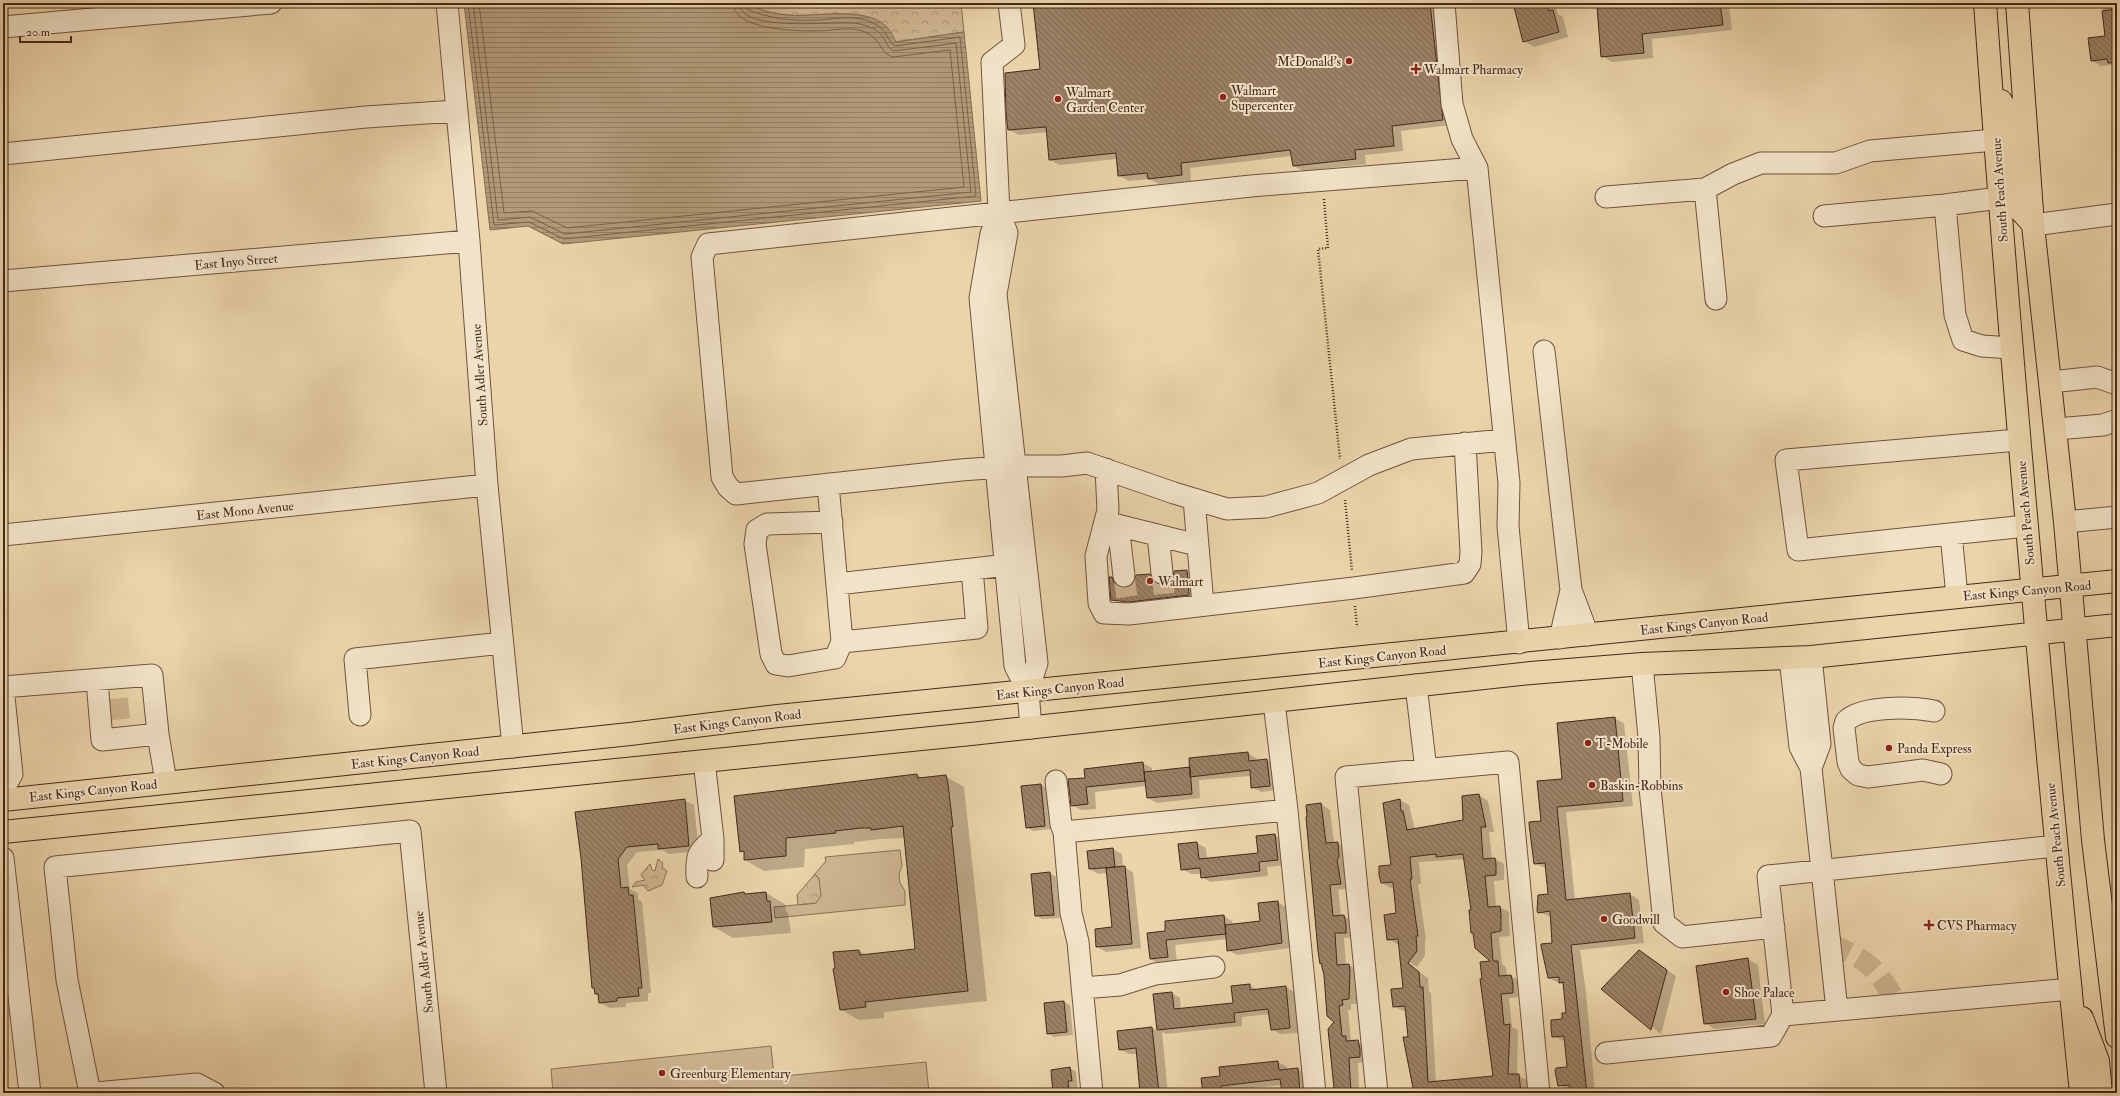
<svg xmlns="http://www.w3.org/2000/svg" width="2120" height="1096" viewBox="0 0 2120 1096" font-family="'IM FELL Double Pica',serif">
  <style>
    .grass { fill: #cfb792; stroke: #8a7056 }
    .park { fill: url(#park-crowns); stroke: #8a7056 }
    .water { fill: url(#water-rules); stroke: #866c53 }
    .shadow { fill: #0003; fill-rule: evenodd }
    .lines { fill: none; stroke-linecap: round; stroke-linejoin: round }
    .shore { stroke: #7b614a; stroke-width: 1 }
    .building { fill: url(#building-back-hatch); stroke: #44281b; fill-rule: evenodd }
    .minor-tunnel { stroke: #cab28d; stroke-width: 21; stroke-dasharray: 21 10; stroke-linecap: butt }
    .minor-casing { stroke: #6e533f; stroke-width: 23 }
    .major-casing { stroke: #44281b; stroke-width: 24 }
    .path { stroke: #44281b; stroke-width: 2.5; stroke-dasharray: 1 2; stroke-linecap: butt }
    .minor { stroke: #f2e3c8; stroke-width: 21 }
    .major { stroke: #ebd4aa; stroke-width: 22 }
    .poi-dot { fill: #8f2418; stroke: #f2e3c8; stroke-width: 1.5 }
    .labels { text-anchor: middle; stroke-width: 4; stroke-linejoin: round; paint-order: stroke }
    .poi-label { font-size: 13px; fill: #44281b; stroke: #f2e3c8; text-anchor: start }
    .street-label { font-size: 13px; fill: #44281b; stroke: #f2e3c8 }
  </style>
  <defs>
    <pattern id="park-crowns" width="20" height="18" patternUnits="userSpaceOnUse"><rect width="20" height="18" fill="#cfb792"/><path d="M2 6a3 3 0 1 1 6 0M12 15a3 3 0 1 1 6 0" fill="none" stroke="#aa9576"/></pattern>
    <pattern id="water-rules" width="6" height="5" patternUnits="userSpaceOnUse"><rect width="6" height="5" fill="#b29a79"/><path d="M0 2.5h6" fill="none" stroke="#927e62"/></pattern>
    <pattern id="building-back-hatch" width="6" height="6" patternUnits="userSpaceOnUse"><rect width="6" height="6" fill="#9b8165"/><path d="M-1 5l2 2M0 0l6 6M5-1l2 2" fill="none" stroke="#806a52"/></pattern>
  </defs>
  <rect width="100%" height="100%" fill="#ebd4aa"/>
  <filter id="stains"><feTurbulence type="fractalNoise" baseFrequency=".005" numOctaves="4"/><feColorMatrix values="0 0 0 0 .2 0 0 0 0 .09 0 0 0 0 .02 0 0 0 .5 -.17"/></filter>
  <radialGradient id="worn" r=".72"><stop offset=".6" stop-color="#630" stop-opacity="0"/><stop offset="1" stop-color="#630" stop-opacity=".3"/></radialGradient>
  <path class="grass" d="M900 850 902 866 899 874 900 883 905 891V905L775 918 774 907 816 903 819 878 815 874 826 861 825 857Z
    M771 1046 774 1077 926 1062 929 1093H553L551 1069Z"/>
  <path class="park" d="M744 3H961L964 32 895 42C877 0 825 18 788 15 772 14 758 9 744 3Z
    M658 859 663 863 662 867 667 871 662 885 648 891 643 885 632 887 636 882 645 880 641 875 650 864 652 870 655 871Z
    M815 874 819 878 821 896 816 903 798 905 797 895Z"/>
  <path class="water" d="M464 3H744C758 9 772 14 788 15 815 18 873 4 890 31 893 35 894 39 896 42L964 32 981 201 563 244 528 226 490 230Z"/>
  <path class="shadow" d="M1034 3H1439L1452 125 1401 131 1403 151 1365 155 1366 164 1303 171 1294 166 1292 156 1190 168 1191 181 1159 184 1149 179 1129 181 1119 176 1117 159 1060 165 1050 160 1047 132 1019 135 1009 130 1041 70Z
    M1514 3H1555L1558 14 1563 17 1568 37 1534 47 1524 41Z
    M1655 3H1729L1732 30 1652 39 1653 58 1612 62 1602 56 1620 6 1624 9Z
    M2102 3H2117V64L2101 66 2092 61 2106 36Z
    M1186 571 1189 573 1191 596 1132 603 1112 599V578L1120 588 1125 589 1150 575 1155 583 1163 586Z
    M2115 696H2117V714Z
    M1614 718 1624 723 1633 806 1566 812 1575 900 1630 894 1639 900 1644 943 1580 950 1586 992 1595 1093H1571V1090L1559 1085 1568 1068 1566 1042 1553 1036 1567 1014 1564 985 1548 978 1553 944 1551 917 1539 912 1549 895 1547 869 1534 863 1542 822 1563 780Z
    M1247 753 1256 758 1257 761 1267 760 1276 765 1278 790 1261 792 1252 787 1251 776 1199 780 1200 798 1157 803 1148 798 1147 786 1095 792 1096 809 1081 810 1072 805 1086 779 1085 769 1143 763 1152 768V772L1191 768Z
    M917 775 922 778 945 776 964 787 987 1001 884 1012V1018L859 1020 840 1009 859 951 866 955 916 950 905 838 881 839 854 842V844L805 849 804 867 764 871 745 860V853L741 851Z
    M1041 785 1047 788 1051 829 1033 831 1027 827Z
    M1479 795 1488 801 1494 832H1489L1492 859H1495L1504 864V880L1494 881 1496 907H1500L1509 912V920L1510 936 1499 937 1502 964 1506 967 1507 976H1511L1520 981 1521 997 1509 998 1512 1027 1518 1030 1517 1075 1527 1080 1529 1093H1404L1415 1091 1406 1011H1403L1394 1006 1404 989 1400 944H1397L1388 939 1397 914 1394 888H1391L1382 883 1392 865 1384 804 1400 800 1409 805 1415 830 1464 821ZM1465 859 1472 911V933L1493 962 1483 980 1495 1077 1436 1083 1431 993 1429 992 1428 978 1409 965V962L1417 967 1425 956V940H1426L1418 884H1421L1419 862Z
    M684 800 694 805 699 851 669 854 662 850 637 852 627 865 630 889 638 893V899L642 902 651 993H648V1001L626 1003V1007L610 1008 600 1003 599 996 595 993 582 858Z
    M1321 804 1330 810 1334 843H1337L1346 848 1350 888 1338 890 1339 896 1341 916H1344L1353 921 1355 937 1344 938 1346 965H1349L1358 970V1004H1351V1010H1348L1351 1040 1367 1046 1368 1062 1358 1063 1359 1090 1369 1093H1335L1329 1029 1335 1022 1323 964 1321 963 1307 806Z
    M1275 835 1283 840 1286 865 1267 867 1268 876 1210 882 1202 877 1201 874H1191L1182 869 1197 843 1206 848 1207 859 1259 854Z
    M1113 849 1122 854 1123 867 1133 872 1141 948 1106 952 1097 947 1113 928 1107 873 1098 874 1090 869 1088 852Z
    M1050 873 1056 877 1060 918 1042 919 1036 916Z
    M766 893 785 904 786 911 788 913 791 933 733 938 714 927 723 895Z
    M1277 902 1286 907 1290 948 1237 955 1228 950 1227 939 1175 945 1177 962 1159 964 1151 959 1167 932 1224 916 1232 921 1233 925 1261 922Z
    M1639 951 1676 976 1661 1034 1602 989Z
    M1748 959 1758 965 1765 1024 1714 1029 1705 1023 1697 967Z
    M1249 985 1258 990 1286 987 1294 992 1298 1033 1280 1034 1272 1029 1270 1014 1242 1017V1026L1166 1034 1162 1032 1168 1093H1141L1137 1054H1129L1119 1049 1118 1032 1152 1028 1158 1031 1154 995 1172 993 1180 998 1181 1010 1234 1004Z
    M1064 1002 1070 1005 1073 1035 1054 1037 1048 1033Z
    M1278 1062 1287 1067V1070L1298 1069 1306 1075 1308 1093H1283L1282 1085 1230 1090V1093H1204L1221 1077 1220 1068Z
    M1070 1068 1076 1072 1078 1093H1054Z"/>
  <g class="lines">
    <path class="shore" d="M468 3 494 225 529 222 564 239 976 196 960 37 895 46C889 43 887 30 875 24 858 14 836 19 818 20 793 21 767 19 745 8L744 3
      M473 3 498 220 530 217 565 234 971 192 956 43 894 51C887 48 887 43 883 37 879 30 868 26 860 24 840 19 740 35 739 3
      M479 3 504 213 532 211 567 228 964 187 950 50 893 57C877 52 883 36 859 30 845 27 829 31 816 31 796 31 733 30 733 3"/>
  </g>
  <path class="building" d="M1033 3H1430L1443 120 1392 126 1394 146 1355 150 1356 159 1293 166 1290 150 1181 163 1182 175 1148 179 1147 173 1118 176 1116 153 1049 160 1046 127 1008 130 1006 114 1005 73 1040 69Z
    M1513 3H1547L1549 11 1553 10 1559 32 1523 42Z
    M1654 3H1720L1723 25 1642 34 1644 53 1601 57 1597 7 1620 5V8Z
    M2117 9V62L2108 63 2107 59 2091 61 2088 38 2105 36 2102 11Z
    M1187 570 1189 595 1129 602 1111 600 1109 577H1112L1114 583 1119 587 1125 588 1131 585 1136 575 1150 574 1153 580 1163 585 1169 582 1173 578 1174 571Z
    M1615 717 1623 801 1557 807 1566 900 1630 893 1635 938 1571 945 1587 1093H1574L1573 1090H1570L1569 1085 1558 1086 1555 1071 1556 1068 1567 1067 1564 1036 1552 1037 1551 1028V1020L1562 1019V1013H1566L1563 982 1559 983V977L1548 978 1541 946V944L1552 943 1550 911 1538 913 1537 911 1538 895 1548 894 1545 863 1534 864 1529 824V822L1541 821 1537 781 1562 779 1557 723Z
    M1248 752 1249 761 1267 759 1270 786 1251 788 1250 770 1190 777 1189 758Z
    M1143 762 1145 781 1086 787 1088 804 1071 806 1068 779 1085 778 1084 769Z
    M1190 767 1192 794 1147 798 1144 772Z
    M917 774 918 778 946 775 948 784 953 827H951L968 991 865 1002 866 1007 840 1010 833 969 835 968 833 952 859 950 860 955 915 949 903 826 871 830V828H861L835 831 836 833 786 838V856L744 860V851L740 852 734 796Z
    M1041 784 1045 826 1026 828 1021 786Z
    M1479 794 1486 827H1481L1483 859 1495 858 1496 864V875L1485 876 1488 907 1500 906 1501 915V931L1491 933 1493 961H1498L1499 976 1511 975 1513 984V993L1501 994 1504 1025 1510 1024 1508 1074H1519L1521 1093H1414L1403 1037H1408L1405 1006 1393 1007 1391 991V989L1403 988 1398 939 1387 940 1386 931 1384 915 1396 913 1393 882 1381 883 1379 875V866L1391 865 1383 803 1400 799 1401 811H1403L1407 830 1463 820 1462 796ZM1436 854V857L1463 854 1471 910H1469L1471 933H1473L1475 948 1490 961 1480 962 1482 979H1480L1493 1076 1428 1082 1423 987H1420L1419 972 1408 963 1417 951 1416 936H1418L1410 879H1412L1410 857Z
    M685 799 689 846 658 849V844L627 847 618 859 621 888 628 887 629 895H633L642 988H638L639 996 617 998V1001L599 1003 598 994H595L594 988H592L581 858 575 812Z
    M1321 803 1326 843 1338 842 1339 857 1337 860 1341 884 1330 885 1333 916 1344 915 1346 924V933H1335L1337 965 1349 964 1350 971 1349 999 1342 1000 1343 1005 1339 1006 1342 1036H1346V1041L1358 1040 1360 1049V1057L1349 1058 1351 1093H1336L1335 1088H1334L1328 1029 1334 1022 1327 1016 1324 975 1321 963 1320 964 1318 951 1306 817 1307 816 1306 805Z
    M1275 834 1278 860 1259 862 1260 871 1201 878 1200 868 1181 870 1178 844 1197 842 1199 859 1258 853 1256 836Z
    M1113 848 1115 867 1089 869 1087 851Z
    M1125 866 1132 944 1096 947 1095 929 1112 927 1106 868Z
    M1050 872 1054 915 1035 916 1031 874Z
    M744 892 745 894 766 892 767 901H770L772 922 713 927 710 898Z
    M1278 901 1282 943 1227 951 1225 925 1260 921 1258 903Z
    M1224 915 1226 934 1166 940 1168 957 1150 959 1147 933 1165 931V921Z
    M1639 950 1667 970 1651 1030 1601 989Z
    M1748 958 1756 1019 1704 1024 1696 966Z
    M1250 984V990L1286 986 1290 1028 1271 1030 1268 1009 1234 1013 1235 1022 1157 1030 1153 994 1172 992 1174 1009 1233 1003 1231 986Z
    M1064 1001 1067 1032 1047 1034 1044 1003Z
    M1152 1027 1159 1093H1140L1136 1048 1119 1050 1117 1031Z
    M1278 1061 1279 1070 1298 1068 1300 1093H1282L1280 1079 1221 1086 1222 1093H1203L1201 1078 1220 1076 1219 1067Z
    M1070 1067 1072 1081H1068L1069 1093H1053L1051 1070Z"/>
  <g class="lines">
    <path class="minor-tunnel" d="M1162 573 1165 601
      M1124 576 1128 605
      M108 710 137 707
      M1830 944C1870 961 1876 967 1898 1005"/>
    <defs>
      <path id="minor" d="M447 3 469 241 487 485 513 747
        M1009 3 1014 45 992 62 999 212 1007 233 996 294 1037 663 1028 691
        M1444 3 1452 104 1462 139 1477 168 1509 483 1508 526 1519 643
        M3 27 271 3
        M3 154 366 117 456 111
        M1477 168 1251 186 708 244 702 257 722 477 728 487 736 494 961 470 1015 466H1062L1087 463 1174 493 1227 509 1266 507 1318 493 1369 465 1411 449 1504 440
        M1705 189 1716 299
        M1606 197 1705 189 1733 174 1761 163H1836L1870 151 1995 140
        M1999 198 1945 205 1955 315 1963 340 1982 346 2012 348
        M999 212 991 234 980 298 1015 666 1028 691 1031 728
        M1824 216 1945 205
        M2033 225 2117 214
        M3 281 469 241
        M1544 351 1571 590 1588 635
        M2051 382 2097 377 2117 384
        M2056 429 2103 425 2117 420
        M2018 440 1786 460 1798 550 2026 526
        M1106 469 1108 510 1096 556 1099 603 1104 613 1129 614 1354 588 1464 573 1470 564 1471 552 1465 443
        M828 484 842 642 977 628 972 569 1007 565
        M1194 499 1203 605
        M832 522 767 524 757 530 755 544 771 654 776 664 788 666 835 658 842 642
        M1105 522 1197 545
        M2065 522 2117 517
        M1118 525 1124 576
        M1951 534 1957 596
        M3 535 487 485
        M1158 535 1162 573
        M837 584 972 569
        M1560 638 1571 590
        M1811 657 1820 744 1811 768
        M1790 658 1800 747 1811 768 1837 1010
        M1642 664 1649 737 1650 788 1664 923 1682 937 1774 927
        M97 681 102 740 158 734
        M1416 685 1426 770
        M3 687 152 675 158 734 166 782
        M3 687 12 774 3 790
        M1274 702 1287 810 1315 1093
        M1934 711C1912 707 1863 705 1846 721L1844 728 1848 762 1851 769 1858 775 1868 777 1923 770 1941 774
        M360 715 355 659 502 643
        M704 761 713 839V860
        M1056 781 1061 824 1064 832
        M3 858 30 1093
        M697 877C696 856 697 853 713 839
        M1082 988 1120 985 1155 974 1214 967
        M1783 1015 2071 989
        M1606 1053 1771 1036 1783 1015 1768 876 2056 846
        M197 1084 214 1093
        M90 1093 67 980 55 867 410 831 436 1093
        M95 1093 197 1084
        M1092 1093 1078 942 1071 913 1064 832 1287 810
        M1377 1093 1346 777 1508 762 1539 1093"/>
      <path id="major" d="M1985 3C2011 367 2044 730 2081 1093
        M2017 3 2033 225 2065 522 2093 840 2117 1037
        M2001 101 2008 113 2015 197 2019 209 2030 221
        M3 800 630 734 778 716 2117 581
        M3 832 971 734 1531 673 1642 664 1811 657 2117 625
        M2082 1018 2098 1061 2101 1093"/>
    </defs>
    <use href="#minor" class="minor-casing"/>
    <use href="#major" class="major-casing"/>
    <path class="path" d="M1324 199 1328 248 1318 249 1340 459
      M1345 500 1352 571
      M1355 606 1357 627"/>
    <use href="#minor" class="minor"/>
    <use href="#major" class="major"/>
  </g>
  <g class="poi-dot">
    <circle cx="1349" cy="61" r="4"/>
    <path d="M1414 63h4v4h4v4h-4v4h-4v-4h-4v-4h4z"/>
    <circle cx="1223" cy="97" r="4"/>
    <circle cx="1058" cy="99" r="4"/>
    <circle cx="1150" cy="581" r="4"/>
    <circle cx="1588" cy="743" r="4"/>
    <circle cx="1889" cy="748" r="4"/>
    <circle cx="1592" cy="785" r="4"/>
    <circle cx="1604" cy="919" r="4"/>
    <path d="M1927 919h4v4h4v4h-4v4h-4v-4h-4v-4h4z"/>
    <circle cx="1726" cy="992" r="4"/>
    <circle cx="662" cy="1073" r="4"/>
  </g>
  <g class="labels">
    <g class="poi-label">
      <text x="1341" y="66" text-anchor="end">McDonald's</text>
      <text x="1424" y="74">Walmart Pharmacy</text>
      <text x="1231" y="95">Walmart<tspan x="1231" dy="15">Supercenter</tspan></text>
      <text x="1066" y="97">Walmart<tspan x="1066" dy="15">Garden Center</tspan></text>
      <text x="1158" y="586">Walmart</text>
      <text x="1596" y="748">T-Mobile</text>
      <text x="1897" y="753">Panda Express</text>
      <text x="1600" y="790">Baskin-Robbins</text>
      <text x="1612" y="924">Goodwill</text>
      <text x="1937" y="930">CVS Pharmacy</text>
      <text x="1734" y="997">Shoe Palace</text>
      <text x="670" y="1078">Greenburg Elementary</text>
    </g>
    <g class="street-label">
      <text transform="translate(1999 190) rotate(-94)" y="5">South Peach Avenue</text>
      <text transform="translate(236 261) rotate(-5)" y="5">East Inyo Street</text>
      <text transform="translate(479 375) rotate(-94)" y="5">South Adler Avenue</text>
      <text transform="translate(245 510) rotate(-6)" y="5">East Mono Avenue</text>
      <text transform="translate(2025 513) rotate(-95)" y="5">South Peach Avenue</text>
      <text transform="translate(2027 590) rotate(-5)" y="5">East Kings Canyon Road</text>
      <text transform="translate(1704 623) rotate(-6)" y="5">East Kings Canyon Road</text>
      <text transform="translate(1382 656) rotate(-6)" y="5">East Kings Canyon Road</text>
      <text transform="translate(1060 688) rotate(-6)" y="5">East Kings Canyon Road</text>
      <text transform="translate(737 721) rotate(-7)" y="5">East Kings Canyon Road</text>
      <text transform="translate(415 757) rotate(-6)" y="5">East Kings Canyon Road</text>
      <text transform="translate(93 790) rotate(-6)" y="5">East Kings Canyon Road</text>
      <text transform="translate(2055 835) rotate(-96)" y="5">South Peach Avenue</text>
      <text transform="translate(423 962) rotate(-96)" y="5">South Adler Avenue</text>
    </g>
  </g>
  <rect width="2120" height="1096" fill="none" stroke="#ebd4aa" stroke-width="16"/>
  <rect x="4" y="4" width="2112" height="1088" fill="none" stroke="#44281b" stroke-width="2"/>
  <rect x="8" y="8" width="2104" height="1080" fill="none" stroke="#44281b"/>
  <path d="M20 36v6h51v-6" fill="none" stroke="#44281b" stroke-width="2"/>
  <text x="26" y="36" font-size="12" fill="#44281b" stroke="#f2e3c8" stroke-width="3" paint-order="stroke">20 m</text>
  <rect width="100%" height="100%" filter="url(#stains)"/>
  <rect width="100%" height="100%" fill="url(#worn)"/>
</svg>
